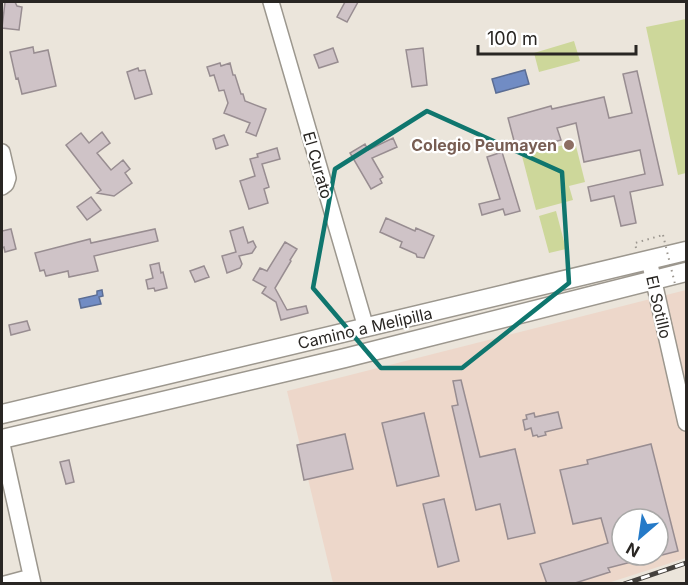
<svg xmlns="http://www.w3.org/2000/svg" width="688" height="585" viewBox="0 0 688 585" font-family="Inter,sans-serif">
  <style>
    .industrial { fill: #edd7ca; fill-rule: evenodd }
    .green { fill: #cdd79a }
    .water { fill: #718cc4; stroke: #5b6d94; stroke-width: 1.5 }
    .building { fill: #cfc3c7; stroke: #988d91; stroke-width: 1.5 }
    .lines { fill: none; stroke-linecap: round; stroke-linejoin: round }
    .minor-casing { stroke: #9c978e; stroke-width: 18 }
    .major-casing { stroke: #9c978e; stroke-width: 21 }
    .path { stroke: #9c9790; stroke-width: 2; stroke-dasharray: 1.5 4.5; stroke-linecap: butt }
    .minor { stroke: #fff; stroke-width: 15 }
    .major { stroke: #fff; stroke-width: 18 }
    .rail-casing { stroke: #44413d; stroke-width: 5 }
    .rail { stroke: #fff; stroke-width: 3; stroke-dasharray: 9; stroke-linecap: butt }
    .path-bridge { stroke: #9c9790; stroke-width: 2; stroke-dasharray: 1.5 4.5; stroke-linecap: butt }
    .marked { fill: none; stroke: #0f766e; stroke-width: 4.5; stroke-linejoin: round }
    .education-dot { fill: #8d6e63; stroke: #fff; stroke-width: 2 }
    .labels { text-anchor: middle; stroke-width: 4.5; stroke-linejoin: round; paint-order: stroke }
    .education-label { font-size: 16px; font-weight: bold; fill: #785e54; stroke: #fff; text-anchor: end }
    .street-label { font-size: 16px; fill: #292623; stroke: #fff }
  </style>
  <rect width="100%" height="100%" fill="#ebe5db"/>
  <path class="industrial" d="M686 290V558L608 583H333L287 391ZM622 519H658V555H622Z"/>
  <path class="green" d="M686 19V173L678 175 646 27Z
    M574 41 580 61 539 72 534 53Z
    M575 142 585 182 569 186 573 200 536 210 522 156Z
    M556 211 566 249 549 253 539 216Z"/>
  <path class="water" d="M525 70 529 84 496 93 492 79Z
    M102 290 103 296 99 297 101 304 81 308 79 299 97 295V291Z"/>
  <path class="building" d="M5 2H15L17 6 22 7 19 30 2 28Z
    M345 2H358L347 22 337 17Z
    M33 47 34 53 48 50 56 86 22 94 18 78 16 79 10 52Z
    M333 48 338 62 319 68 314 55Z
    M423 48 427 85 412 87 406 50Z
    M220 63 221 66 230 63 233 75H235L241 94H243L245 101 266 109 256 136 246 132 250 123 224 113 228 103 224 90 219 91 214 75 210 76 207 67Z
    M138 68 139 71 145 70 152 94 135 99 127 72Z
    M637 71 663 185 630 192 636 223 621 226 614 196 591 201 588 187 645 174 640 150 584 162 576 123 557 128 561 140 517 152 508 118 551 106 552 109 604 97 609 118 632 113 623 74Z
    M102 132 110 143 97 153 111 170 123 160 130 169 125 173 132 183 114 196 97 193 101 190 66 145 81 133 89 143Z
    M224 135 228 145 216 149 213 139Z
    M393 138 397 147 372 158 383 177 380 179 382 183 371 189 350 153 365 144 368 150Z
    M277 148 280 159 262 164 269 187 264 189 268 203 249 209 240 181 255 176 250 159 258 157 257 154Z
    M502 152 520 211 505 215 503 209 482 215 479 204 500 199 487 157Z
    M91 197 101 210 87 220 77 207Z
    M386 218 415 231 416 228 434 236 424 258 417 257 416 254 400 247 402 242 380 232Z
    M243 227 248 243 253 241 256 247 252 253 239 256 242 264 240 268 227 273 222 256 236 252 230 231Z
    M11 229 16 249 5 252 4 247 2 248V231Z
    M155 229 158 241 94 256 98 271 69 277 68 271 46 276 44 270 40 271 35 253 90 239 91 243Z
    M285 242 297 249 290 260 291 261 275 288 287 310 306 306 308 313 281 320 276 302 262 293 266 287 253 280 260 268 267 271Z
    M159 263 161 273 163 272 167 288 155 291 154 288 148 289 146 280 153 278 150 265Z
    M204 266 209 277 195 282 190 271Z
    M27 321 30 330 11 335 9 325Z
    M461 380 480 457 515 449 535 533 508 539 500 504 476 510 452 406 458 405 453 381Z
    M558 412 562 428 545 432 546 435 538 437 537 435 533 436 531 428 525 430 523 420 527 419 526 415 534 413 535 417Z
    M424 413 439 476 397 486 382 423Z
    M345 434 353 469 304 480 297 445Z
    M651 444 678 551 658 556V519H622V555H647V558L608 568 610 572 572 584H547L540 564 608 543 601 518 573 524 560 470 588 464 587 460Z
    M69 460 74 482 66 484 60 462Z
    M444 499 459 561 438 567 423 504Z"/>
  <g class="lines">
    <defs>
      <path id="minor" d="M271 2 366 328
        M2 152 8 178 6 184 2 187
        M649 260 686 423
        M2 444 33 584
        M5 584 31 577"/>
      <path id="major" d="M2 414 686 251
        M2 439 345 358 686 272"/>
    </defs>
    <use href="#minor" class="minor-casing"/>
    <use href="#major" class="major-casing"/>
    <path class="path" d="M636 248 635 243 663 235"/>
    <use href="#minor" class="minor"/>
    <use href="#major" class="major"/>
    <defs>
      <path id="rail" d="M624 584 686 563"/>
    </defs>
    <use href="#rail" class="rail-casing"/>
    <use href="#rail" class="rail"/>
    <path class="path-bridge" d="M663 235 675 284"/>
  </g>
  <path class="marked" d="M427 111 562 172 569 283 462 368H381L313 288 335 169Z"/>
  <circle class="education-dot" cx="569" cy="145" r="6"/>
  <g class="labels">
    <g class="education-label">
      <text x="557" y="151">Colegio Peumayen</text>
    </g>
    <g class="street-label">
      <text transform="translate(318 165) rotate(74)" y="6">El Curato</text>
      <text transform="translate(659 307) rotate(77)" y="6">El Sotillo</text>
      <text transform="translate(365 328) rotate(-13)" y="6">Camino a Melipilla</text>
    </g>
  </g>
  <rect width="688" height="585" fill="none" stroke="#292623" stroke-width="6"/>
  <g transform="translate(640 537) rotate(209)"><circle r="28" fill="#ffffff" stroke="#a9a8a7" stroke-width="1.5"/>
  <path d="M0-4.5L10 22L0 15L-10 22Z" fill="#257ac8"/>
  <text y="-9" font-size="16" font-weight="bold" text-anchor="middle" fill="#292623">N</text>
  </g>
  <path d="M478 45v9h158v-9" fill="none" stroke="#292623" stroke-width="3"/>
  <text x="487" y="45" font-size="18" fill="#292623" stroke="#ffffff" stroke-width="4.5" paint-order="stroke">100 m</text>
</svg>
